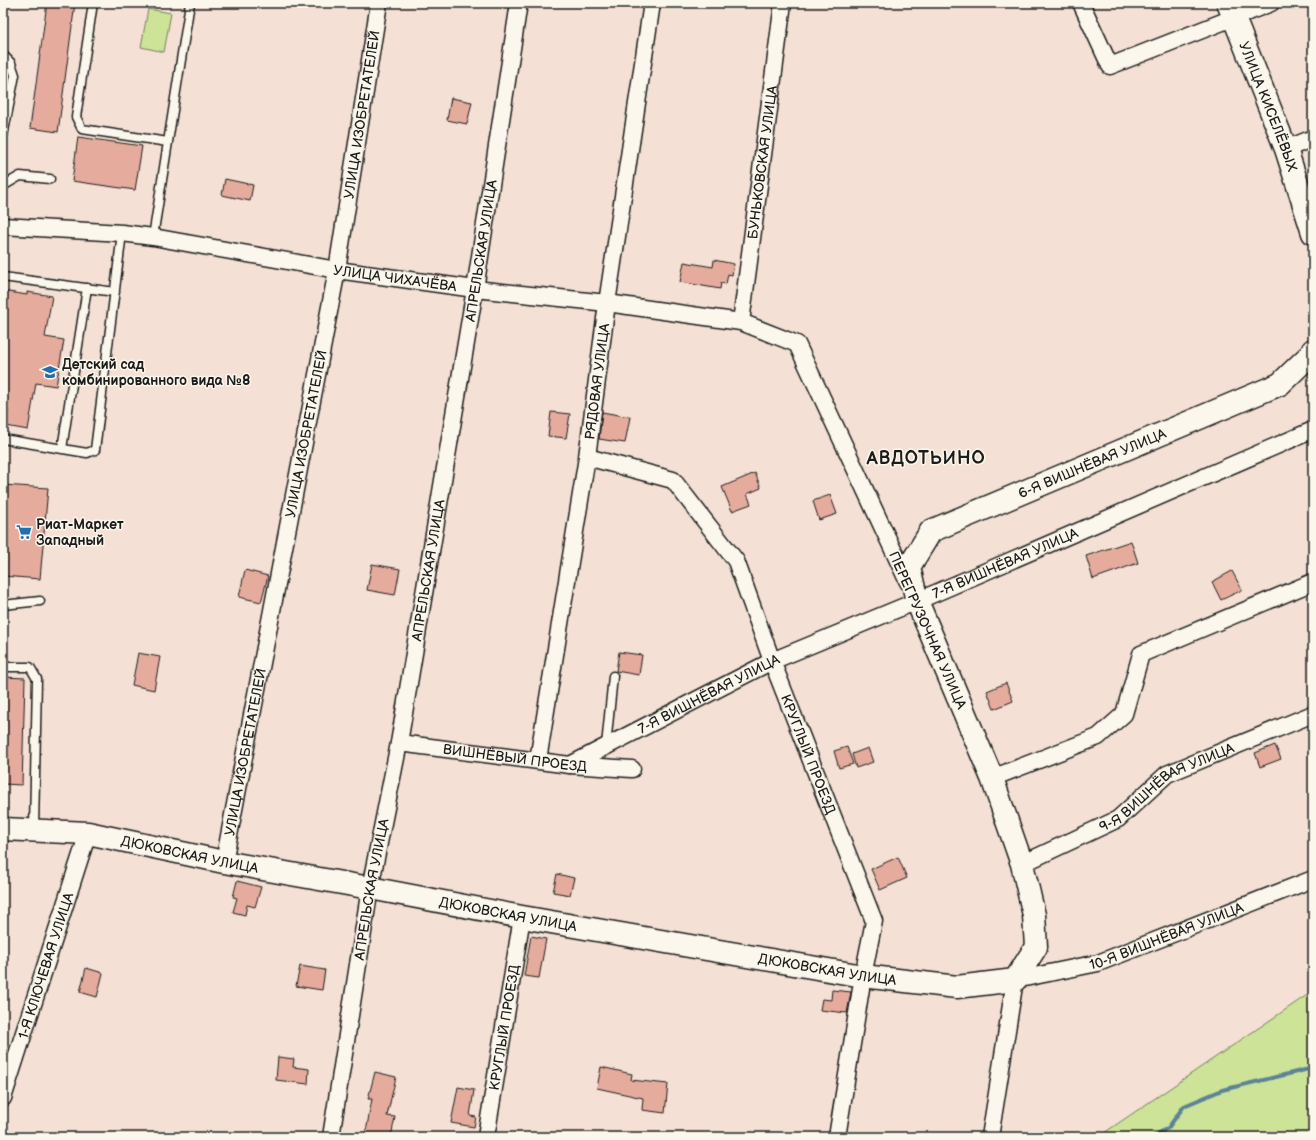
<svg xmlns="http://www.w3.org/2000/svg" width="1316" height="1140" viewBox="0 0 1316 1140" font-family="'Balsamiq Sans',sans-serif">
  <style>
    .green { fill: #cce398; stroke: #74805a }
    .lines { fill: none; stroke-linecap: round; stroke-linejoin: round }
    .stream { stroke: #5c8396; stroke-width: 4 }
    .building { fill: #e5ac9d; stroke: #1c1c1c }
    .lane-casing { stroke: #1c1c1c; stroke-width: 11 }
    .street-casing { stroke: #1c1c1c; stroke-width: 19 }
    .secondary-casing { stroke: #1c1c1c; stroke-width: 25 }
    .lane { stroke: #fbf7ec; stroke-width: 8 }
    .street { stroke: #fbf7ec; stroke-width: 16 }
    .secondary { stroke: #fbf7ec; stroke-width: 22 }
    .labels { text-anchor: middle; stroke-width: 3; stroke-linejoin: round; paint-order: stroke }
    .street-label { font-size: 14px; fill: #1c1c1c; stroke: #fbf7ec }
    .poi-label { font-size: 14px; font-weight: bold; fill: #1c1c1c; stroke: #fbf7ec; text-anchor: start }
    .district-label { font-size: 18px; font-weight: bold; letter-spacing: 1px; fill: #1c1c1c; stroke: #fbf7ec }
  </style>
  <rect width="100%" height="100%" fill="#f4e0d4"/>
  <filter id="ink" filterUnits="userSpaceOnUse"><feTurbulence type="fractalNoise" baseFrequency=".025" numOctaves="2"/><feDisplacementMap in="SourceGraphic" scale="8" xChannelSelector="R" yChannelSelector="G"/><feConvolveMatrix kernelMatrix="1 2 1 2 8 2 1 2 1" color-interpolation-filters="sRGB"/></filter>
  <g filter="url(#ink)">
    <path class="green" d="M148 9 171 13 164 52 141 47Z
      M1313 991V1137H1098Z"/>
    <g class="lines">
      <path class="stream" d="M1152 1137 1168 1128 1184 1106 1222 1090 1313 1068"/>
    </g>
    <path class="building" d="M47 3H75L58 132 30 128Z
      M451 98 472 102 467 124 447 120Z
      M78 137 142 146 135 190 72 181Z
      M225 179 253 185 250 201 222 195Z
      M714 260 734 264 732 275 728 274 726 284 721 283 720 289 680 282 684 262 713 267Z
      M3 291 27 295V292L52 296 45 337 64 340 56 386 36 383 28 430 6 426 8 411 3 410Z
      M551 412 570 414 566 438 548 436Z
      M602 412 630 417 625 443 599 439Z
      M755 473 761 488 747 494 751 504 732 511 722 487Z
      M3 485 48 488 40 579 3 576Z
      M830 495 837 514 819 520 813 501Z
      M1131 541 1138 563 1093 579 1086 556Z
      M372 564 400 569 395 595 367 590Z
      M245 570 268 576 261 602 239 597Z
      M1232 571 1242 590 1221 600 1212 582Z
      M619 652 642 655 639 675 616 671Z
      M138 653 160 657 154 690 132 685Z
      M3 677 25 678 22 785 3 784Z
      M1006 683 1013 701 994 709 987 691Z
      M1275 745 1281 759 1260 767 1255 753Z
      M847 747 853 764 839 768 834 751Z
      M868 748 873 762 856 768 852 754Z
      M898 857 907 878 880 890 871 869Z
      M557 874 574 878 570 895 553 892Z
      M237 881 261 887 255 907 247 905 245 915 233 912 237 898 233 897Z
      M531 936 546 939 539 978 524 976Z
      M300 966 325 970 322 990 296 986Z
      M86 968 103 973 97 997 80 992Z
      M832 990 851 992 847 1013 820 1010 822 999 831 1000Z
      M278 1057 294 1059 293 1067 309 1069 308 1084 276 1080Z
      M601 1067 632 1074 631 1080 668 1084 665 1113 642 1110 643 1098 597 1088Z
      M375 1072 396 1077 387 1116 395 1117 391 1137H365L372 1099H368Z
      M458 1087 474 1090 470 1116 476 1117 474 1127 451 1123Z"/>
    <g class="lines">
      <defs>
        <path id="lane" d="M93 3 76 117 82 129 168 142
          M3 55 11 63 15 75 3 136
          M3 186 20 176 50 179
          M153 237 190 3
          M3 277 115 292
          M3 439 87 453 95 450 122 233
          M62 449 87 288
          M3 605 40 601
          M3 667H30L37 679 34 829
          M606 746 613 676"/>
        <g id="street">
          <path d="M1081 3 1110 66 1271 3"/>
          <path d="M1286 149 1313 138"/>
          <path id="s1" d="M3 226 122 233 153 237 337 270 475 289 607 303 741 322 797 344 908 582"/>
          <path id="s2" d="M741 322 783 3"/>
          <path id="s3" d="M587 457 673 480 736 561 772 661 874 921 863 976 837 1137"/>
          <path id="s4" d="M399 743 570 765 632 769"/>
          <path id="s5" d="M538 760 587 457 607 303 652 3"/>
          <path id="s6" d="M570 765 772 661 917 601 1313 430"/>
          <path d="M992 778 1098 737 1124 714 1141 654 1313 582"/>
          <path id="s7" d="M224 862 337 270 379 3"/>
          <path id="s8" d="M1022 864 1118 819 1167 774 1313 714"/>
          <path id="s9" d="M3 1098 88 833"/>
          <path id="s10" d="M331 1137 370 888 399 743 475 289 519 3"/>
          <path id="s11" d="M486 1137 522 917"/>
          <path id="s12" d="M990 1137 1015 980 1098 963 1313 879"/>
        </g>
        <g id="secondary">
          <path id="s13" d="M1228 3 1286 149 1313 233"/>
          <path id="s14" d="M3 829 88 833 224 862 370 888 522 917 863 976 957 987 1015 980 1036 947 1034 915 1022 864 992 778 917 601 909 567 931 531 1280 384 1311 354 1313 350"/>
        </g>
      </defs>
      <use href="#lane" class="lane-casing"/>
      <use href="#street" class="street-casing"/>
      <use href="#secondary" class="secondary-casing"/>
      <use href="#lane" class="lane"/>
      <use href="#street" class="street"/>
      <use href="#secondary" class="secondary"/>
    </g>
  </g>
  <defs>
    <symbol id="school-bare" viewBox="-9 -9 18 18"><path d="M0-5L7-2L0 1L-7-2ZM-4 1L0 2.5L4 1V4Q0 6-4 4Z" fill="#1f6fb2" stroke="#fbf7ec" stroke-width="2.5" paint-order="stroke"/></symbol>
    <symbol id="supermarket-bare" viewBox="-9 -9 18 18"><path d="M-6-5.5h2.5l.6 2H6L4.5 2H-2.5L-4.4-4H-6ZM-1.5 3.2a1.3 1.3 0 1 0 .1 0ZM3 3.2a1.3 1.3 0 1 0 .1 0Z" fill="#1f6fb2" stroke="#fbf7ec" stroke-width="2.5" paint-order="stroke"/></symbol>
  </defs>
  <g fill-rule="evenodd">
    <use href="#school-bare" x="39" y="361" width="22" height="22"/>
    <use href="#supermarket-bare" x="13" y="521" width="22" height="22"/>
  </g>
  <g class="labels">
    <g class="street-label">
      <text dy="5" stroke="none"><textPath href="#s13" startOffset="111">УЛИЦА КИСЕЛЁВЫХ</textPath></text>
      <text dy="5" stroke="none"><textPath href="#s7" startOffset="760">УЛИЦА ИЗОБРЕТАТЕЛЕЙ</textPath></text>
      <text dy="5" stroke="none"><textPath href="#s2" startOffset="161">БУНЬКОВСКАЯ УЛИЦА</textPath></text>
      <text dy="5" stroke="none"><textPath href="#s10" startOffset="899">АПРЕЛЬСКАЯ УЛИЦА</textPath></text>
      <text dy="5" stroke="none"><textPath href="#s1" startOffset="396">УЛИЦА ЧИХАЧЁВА</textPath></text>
      <text dy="5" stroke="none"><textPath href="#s5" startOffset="383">РЯДОВАЯ УЛИЦА</textPath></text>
      <text dy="5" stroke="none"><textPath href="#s7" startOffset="436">УЛИЦА ИЗОБРЕТАТЕЛЕЙ</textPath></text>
      <text dy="5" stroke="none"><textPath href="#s14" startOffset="1685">6-Я ВИШНЁВАЯ УЛИЦА</textPath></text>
      <text dy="5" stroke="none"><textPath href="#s6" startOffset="480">7-Я ВИШНЁВАЯ УЛИЦА</textPath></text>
      <text dy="5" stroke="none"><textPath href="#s10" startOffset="575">АПРЕЛЬСКАЯ УЛИЦА</textPath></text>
      <text transform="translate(928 630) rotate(66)" y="5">ПЕРЕГРУЗОЧНАЯ УЛИЦА</text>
      <text dy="5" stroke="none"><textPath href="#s6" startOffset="156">7-Я ВИШНЁВАЯ УЛИЦА</textPath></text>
      <text dy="5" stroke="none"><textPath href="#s7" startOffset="112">УЛИЦА ИЗОБРЕТАТЕЛЕЙ</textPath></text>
      <text dy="5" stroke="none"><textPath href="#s3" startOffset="398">КРУГЛЫЙ ПРОЕЗД</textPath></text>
      <text dy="5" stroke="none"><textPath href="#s4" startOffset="117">ВИШНЁВЫЙ ПРОЕЗД</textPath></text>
      <text dy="5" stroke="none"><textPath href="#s8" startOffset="165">9-Я ВИШНЁВАЯ УЛИЦА</textPath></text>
      <text dy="5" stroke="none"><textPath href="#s14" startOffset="189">ДЮКОВСКАЯ УЛИЦА</textPath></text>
      <text dy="5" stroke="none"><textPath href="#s10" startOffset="251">АПРЕЛЬСКАЯ УЛИЦА</textPath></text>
      <text dy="5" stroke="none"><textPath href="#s14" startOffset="513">ДЮКОВСКАЯ УЛИЦА</textPath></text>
      <text dy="5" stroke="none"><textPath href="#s12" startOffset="317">10-Я ВИШНЁВАЯ УЛИЦА</textPath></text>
      <text dy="5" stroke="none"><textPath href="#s9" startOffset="139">1-Я КЛЮЧЕВАЯ УЛИЦА</textPath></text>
      <text dy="5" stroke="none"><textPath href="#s14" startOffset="837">ДЮКОВСКАЯ УЛИЦА</textPath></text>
      <text dy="5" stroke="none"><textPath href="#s11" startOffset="111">КРУГЛЫЙ ПРОЕЗД</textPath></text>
    </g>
    <g class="poi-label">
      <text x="62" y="369">Детский сад<tspan x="62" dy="16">комбинированного вида №8</tspan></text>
      <text x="36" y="529">Риат-Маркет<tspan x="36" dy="16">Западный</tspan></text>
    </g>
    <g class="district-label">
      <text x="926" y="464">АВДОТЬИНО</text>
    </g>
  </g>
  <rect width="1316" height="1140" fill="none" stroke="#fbf7ec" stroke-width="16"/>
  <rect x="8" y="8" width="1300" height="1124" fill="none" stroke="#1c1c1c" stroke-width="1.5" filter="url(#ink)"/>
</svg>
